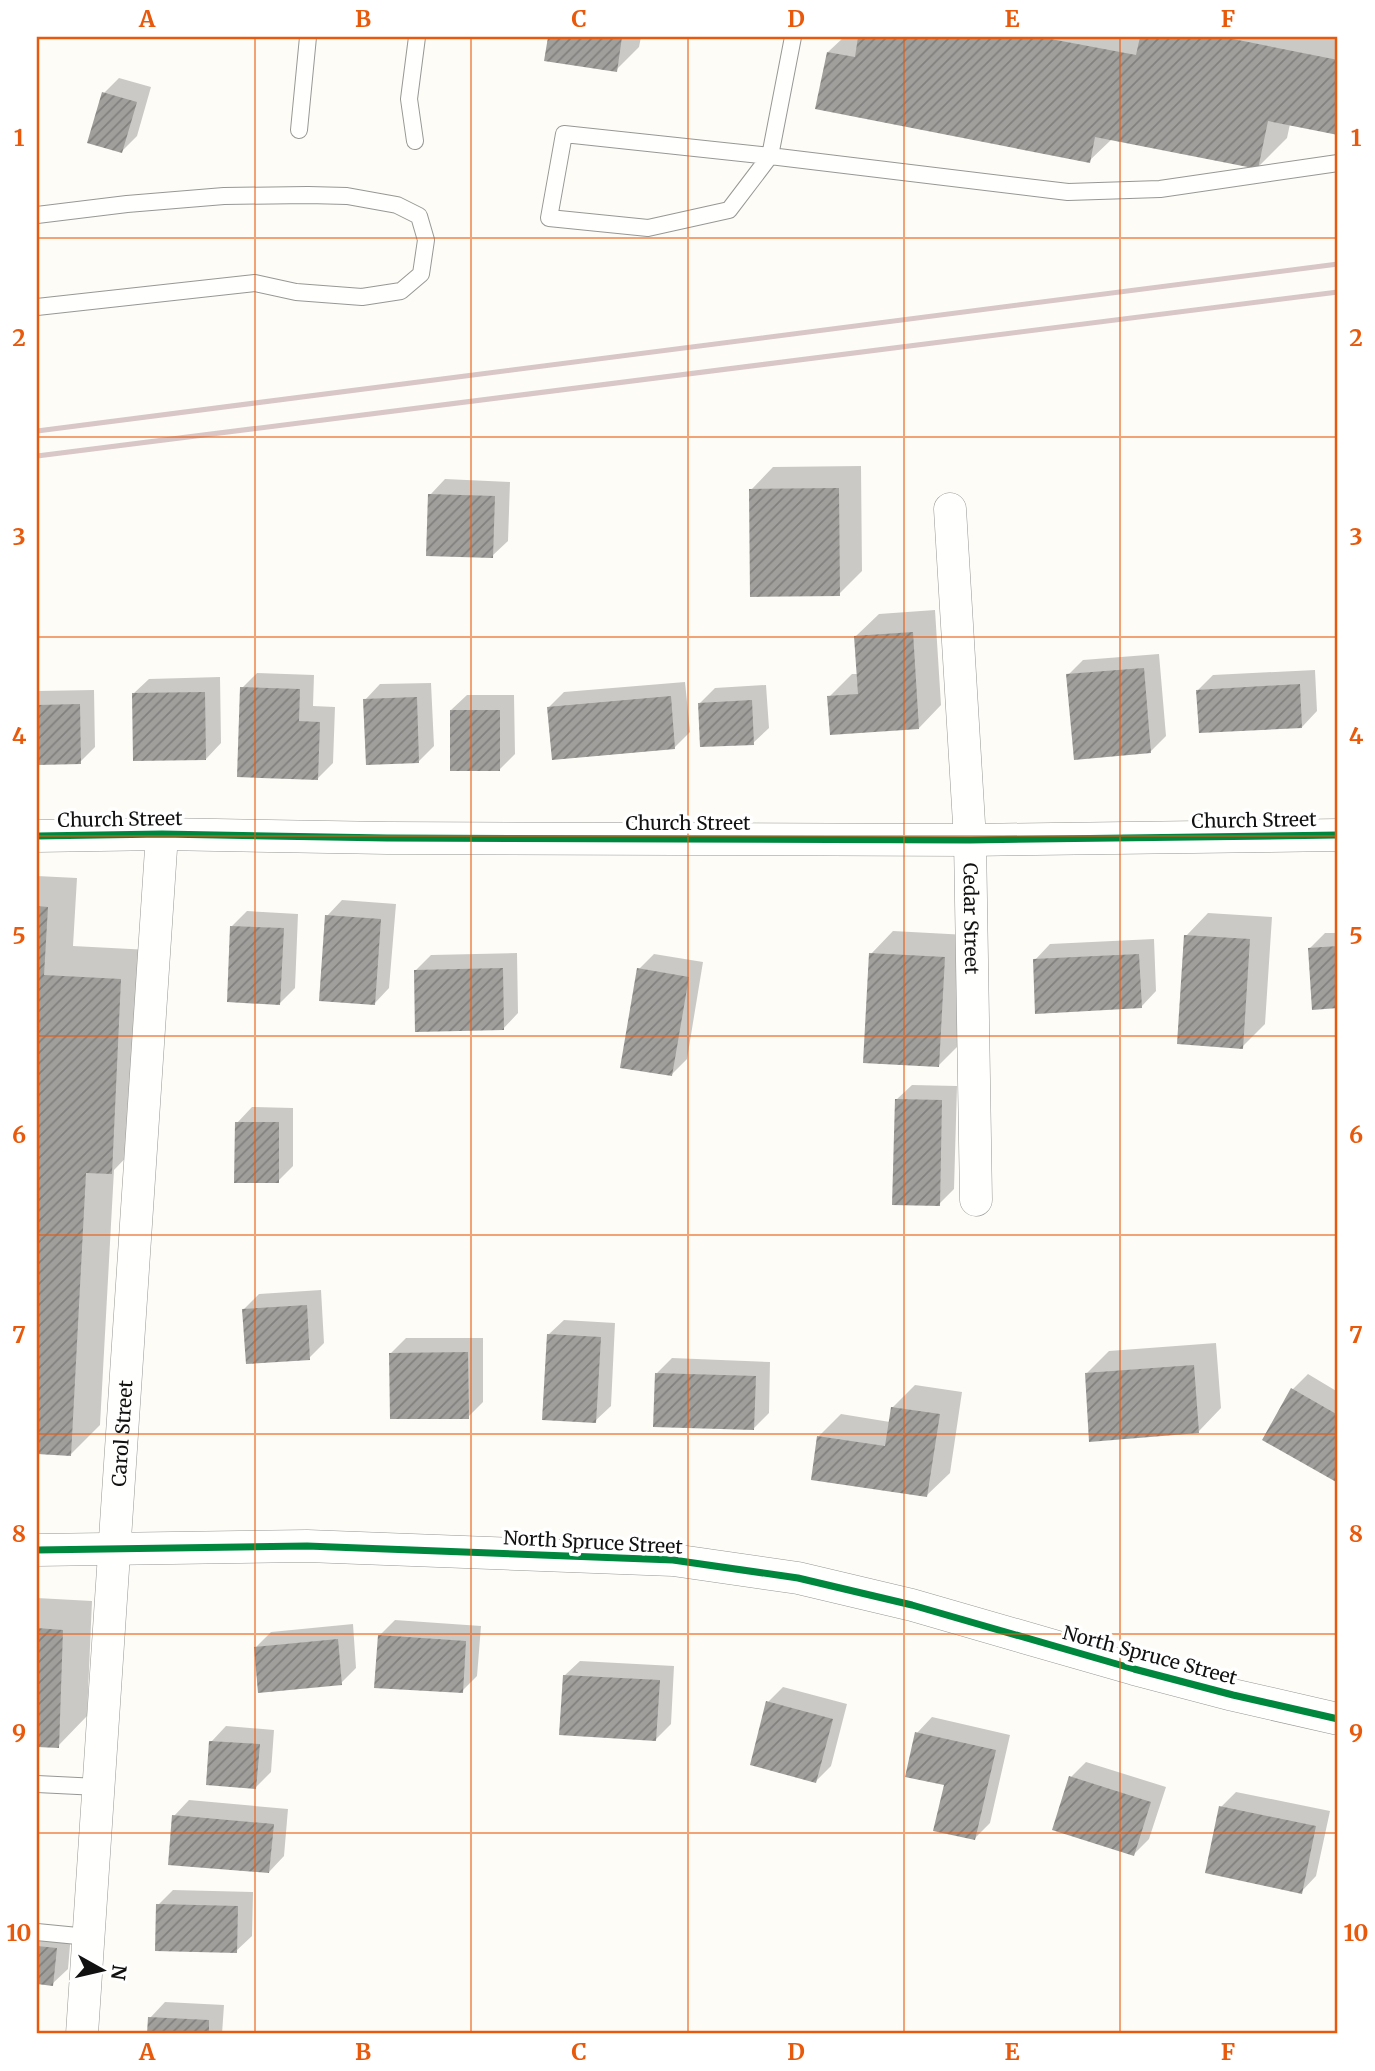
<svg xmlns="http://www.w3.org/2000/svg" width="1375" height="2071" viewBox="0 0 1375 2071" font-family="Merriweather,serif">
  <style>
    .shadow { fill: #0003 }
    .building { fill: url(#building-hatch) }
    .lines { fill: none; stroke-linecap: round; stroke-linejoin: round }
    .lane-casing { stroke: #979795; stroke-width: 18 }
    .street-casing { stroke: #979795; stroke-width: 33 }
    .lane { stroke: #fffffe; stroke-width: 16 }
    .street { stroke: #fffffe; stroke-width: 32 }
    .rail { stroke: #d9c6c7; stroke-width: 5 }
    .cycleway-casing { stroke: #fff; stroke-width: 11 }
    .cycleway { stroke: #00873e; stroke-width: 7 }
    .grid { fill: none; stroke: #e8590c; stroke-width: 2; stroke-opacity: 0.55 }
    .labels { text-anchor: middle; stroke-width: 7; stroke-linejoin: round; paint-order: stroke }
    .street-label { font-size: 19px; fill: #111; stroke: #fff }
    .neatline { fill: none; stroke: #e8590c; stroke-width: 2.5 }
    .grid-label { font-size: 23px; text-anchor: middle; font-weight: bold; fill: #e8590c }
  </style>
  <defs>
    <pattern id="building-hatch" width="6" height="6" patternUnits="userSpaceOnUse" patternTransform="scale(1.75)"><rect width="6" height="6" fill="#a19f9c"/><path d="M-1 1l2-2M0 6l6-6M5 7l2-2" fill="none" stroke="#82807e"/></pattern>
  </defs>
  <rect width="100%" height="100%" fill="#fdfcf7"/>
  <path class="shadow" d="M549 37H641L639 47 616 70 546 60Z
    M844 37H1338V134L1290 124 1287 138 1258 167 1112 139 1089 161 828 52Z
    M119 78 151 87 137 136 122 151 104 93Z
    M861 466 862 571 839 594 751 490 773 467Z
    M445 479 510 482 508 541 492 556 430 495Z
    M935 610 941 705 919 728 829 697 852 674H858L856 636 879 614Z
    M1159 654 1166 736 1151 751 1068 675 1083 660Z
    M1315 670 1317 711 1302 727 1198 690 1213 675Z
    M257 673 314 675 313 706 335 707 333 763 318 778 242 688Z
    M220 677 221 743 206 759 133 694 149 679Z
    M685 682 690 732 674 748 549 707 564 692Z
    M431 683 434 746 419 761 365 700 380 684Z
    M766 685 769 728 753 743 700 703 715 688Z
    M94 690 95 747 80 762 37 763V691Z
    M467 695H514L515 754 500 769 451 710Z
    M37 876 77 878 73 946 150 950 140 1143 114 1170 100 1425 71 1454 37 1452Z
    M342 900 396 904 389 988 374 1004 327 916Z
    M247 911 298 914 295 988 280 1003 232 926Z
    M1208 913 1272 917 1265 1024 1242 1047 1186 936Z
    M893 931 967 935 961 1043 938 1066 871 954Z
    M1325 933H1338V1007L1313 1008 1310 948Z
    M1154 939 1156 991 1141 1007 1035 960 1050 944Z
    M517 953 518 1013 503 1029 416 970 431 955Z
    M654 954 703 962 687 1059 672 1074 639 969Z
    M912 1085 957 1086 954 1189 939 1204 896 1100Z
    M252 1107 293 1108V1166L278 1181 237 1123Z
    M321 1290 324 1343 309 1358 244 1309 259 1294Z
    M564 1320 615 1323 611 1406 595 1421 548 1335Z
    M406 1338H483V1402L468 1417 391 1353Z
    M1216 1343 1221 1408 1199 1431 1086 1374 1109 1351Z
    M672 1358 770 1362 769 1413 753 1429 657 1373Z
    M1308 1374 1338 1392V1481L1264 1439 1293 1389Z
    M915 1385 962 1392 950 1473 927 1495 818 1437 841 1414 890 1422 892 1408Z
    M37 1598 92 1601 87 1716 58 1746 40 1745 37 1748Z
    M395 1620 481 1626 477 1676 462 1691 379 1636Z
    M353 1624 356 1668 341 1683 256 1647 271 1632Z
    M580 1661 674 1666 671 1724 656 1739 564 1676Z
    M783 1687 847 1704 831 1766 816 1781 768 1702Z
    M932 1717 1010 1735 990 1823 975 1838 917 1733Z
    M226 1726 274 1730 271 1772 256 1787 211 1742Z
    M1086 1762 1166 1787 1149 1839 1134 1854 1071 1777Z
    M1236 1792 1330 1811 1316 1876 1301 1892 1221 1807Z
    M189 1800 288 1809 284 1856 269 1872 174 1816Z
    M173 1890 253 1892 252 1936 236 1951 158 1905Z
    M37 1930 71 1934 68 1969 52 1984 37 1982Z
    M165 2002 224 2005 222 2034H149L150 2018Z"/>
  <path class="building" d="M548 37H622L617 72 544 61Z
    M858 37H1040L1136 55 1140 37H1223L1338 60V135L1268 121 1258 169 1095 137 1090 163 815 109 827 52 855 57Z
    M102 92 137 102 122 153 87 143Z
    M839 488 840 596 750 597 749 489Z
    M428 494 495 496 493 558 426 556Z
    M913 632 919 729 830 735 827 696 858 694 854 636Z
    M1144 668 1151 753 1074 760 1066 674Z
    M1300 684 1302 728 1199 733 1196 690Z
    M240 687 300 689 299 721 320 722 318 780 237 777Z
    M205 692 206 760 133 761 132 693Z
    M671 696 675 749 552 760 547 707Z
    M417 697 419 763 366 765 363 699Z
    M752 700 754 745 700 747 698 703Z
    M80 704 81 764 37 765V705Z
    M450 710H500V771H450Z
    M37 906 48 907 44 975 121 979 112 1174 86 1173 71 1456 37 1454Z
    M325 915 381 919 375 1005 319 1001Z
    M230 926 284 928 280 1005 227 1002Z
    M1184 935 1250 939 1243 1049 1177 1044Z
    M1338 946V1008L1312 1010 1308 948Z
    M869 953 945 957 939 1067 863 1063Z
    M1139 954 1142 1008 1035 1014 1033 959Z
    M503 968 504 1030 415 1032 414 970Z
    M637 968 689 977 672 1076 620 1068Z
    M895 1099 942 1100 940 1206 892 1205Z
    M235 1122H279V1183H234Z
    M307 1305 310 1360 246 1364 242 1309Z
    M547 1334 601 1337 596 1423 542 1420Z
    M468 1352 469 1419H390L389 1353Z
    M1194 1365 1199 1433 1089 1442 1085 1373Z
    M655 1373 756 1376 754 1430 653 1427Z
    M1291 1388 1338 1415V1483L1262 1440Z
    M891 1407 940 1414 927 1497 811 1480 817 1436 885 1446Z
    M37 1628 63 1630 59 1748 37 1747Z
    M378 1635 466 1641 463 1693 374 1688Z
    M338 1639 342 1685 258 1693 254 1647Z
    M563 1675 660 1680 656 1741 559 1735Z
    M766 1701 833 1719 816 1783 750 1765Z
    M915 1732 996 1750 975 1840 933 1831 944 1785 905 1777Z
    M209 1741 260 1744 256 1789 206 1785Z
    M1069 1776 1151 1802 1134 1856 1052 1830Z
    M1219 1806 1316 1826 1302 1894 1205 1873Z
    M172 1815 274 1824 269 1873 168 1865Z
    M156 1904 238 1906 237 1953 155 1951Z
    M37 1946 57 1948 53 1986 37 1984Z
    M148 2017 209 2020V2034H147Z"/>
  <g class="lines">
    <defs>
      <path id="lane" d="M793 37 770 156 1068 192 1160 189 1338 163
        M299 130 308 37
        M564 134 770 156 729 210 648 228 549 218Z
        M415 141 409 99 417 37
        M37 215 127 204 224 196 308 195 347 196 397 205 419 216 426 240 421 274 401 291 362 297 296 292 255 283 37 307
        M37 1784 98 1787
        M37 1932 88 1937"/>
      <g id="street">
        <path id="s1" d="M950 509 970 840 976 1200"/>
        <path d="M37 836 162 834 387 838 970 840 1338 835"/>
        <path d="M37 1550 307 1546 673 1560 798 1578 912 1605 1134 1669 1233 1695 1338 1719"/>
        <path id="s2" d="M82 2034 162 834"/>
      </g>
    </defs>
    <use href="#lane" class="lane-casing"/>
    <use href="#street" class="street-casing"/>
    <use href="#lane" class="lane"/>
    <use href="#street" class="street"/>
    <path class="rail" d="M37 431 1338 264
      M37 456 1338 292"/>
    <defs>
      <path id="cycleway" d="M37 836 162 834 387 838 970 840 1338 835
        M37 1550 307 1546 673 1560 798 1578 912 1605 1134 1669 1233 1695 1338 1719"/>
    </defs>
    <use href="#cycleway" class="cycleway-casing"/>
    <use href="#cycleway" class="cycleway"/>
  </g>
  <path class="grid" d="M255 37V2034M471 37V2034M688 37V2034M904 37V2034M1120 37V2034M37 238H1338M37 437H1338M37 637H1338M37 836H1338M37 1036H1338M37 1235H1338M37 1434H1338M37 1634H1338M37 1833H1338"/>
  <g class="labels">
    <g class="street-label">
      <text transform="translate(120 819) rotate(-1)" y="7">Church Street</text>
      <text transform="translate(1254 820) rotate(-1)" y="7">Church Street</text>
      <text x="688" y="830">Church Street</text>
      <text dy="7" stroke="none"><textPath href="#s1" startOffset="410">Cedar Street</textPath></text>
      <text dy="7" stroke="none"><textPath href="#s2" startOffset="602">Carol Street</textPath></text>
      <text transform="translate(593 1542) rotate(3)" y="7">North Spruce Street</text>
      <text transform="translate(1150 1655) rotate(15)" y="7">North Spruce Street</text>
    </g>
  </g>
  <rect width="1375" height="2071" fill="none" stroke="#ffffff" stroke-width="77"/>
  <g transform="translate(102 1970) rotate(98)" stroke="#ffffff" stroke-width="5" paint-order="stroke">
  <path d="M0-5L12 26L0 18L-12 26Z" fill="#111111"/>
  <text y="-10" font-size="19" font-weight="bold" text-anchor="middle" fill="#111111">N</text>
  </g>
  <rect x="38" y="38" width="1298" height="1994" class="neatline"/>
  <g class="grid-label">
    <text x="147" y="27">A</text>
    <text x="363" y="27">B</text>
    <text x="579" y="27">C</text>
    <text x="796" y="27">D</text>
    <text x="1012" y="27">E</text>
    <text x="1228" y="27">F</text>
    <text x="19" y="146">1</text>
    <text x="1356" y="146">1</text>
    <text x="19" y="346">2</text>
    <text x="1356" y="346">2</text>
    <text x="19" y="545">3</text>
    <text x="1356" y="545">3</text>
    <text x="19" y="744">4</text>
    <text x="1356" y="744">4</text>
    <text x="19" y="944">5</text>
    <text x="1356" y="944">5</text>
    <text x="19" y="1143">6</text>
    <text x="1356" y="1143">6</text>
    <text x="19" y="1343">7</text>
    <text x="1356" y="1343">7</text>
    <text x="19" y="1542">8</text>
    <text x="1356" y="1542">8</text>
    <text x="19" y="1741">9</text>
    <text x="1356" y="1741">9</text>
    <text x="19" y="1941">10</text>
    <text x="1356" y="1941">10</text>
    <text x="147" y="2060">A</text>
    <text x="363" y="2060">B</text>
    <text x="579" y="2060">C</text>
    <text x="796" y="2060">D</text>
    <text x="1012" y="2060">E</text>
    <text x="1228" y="2060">F</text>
  </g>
</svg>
